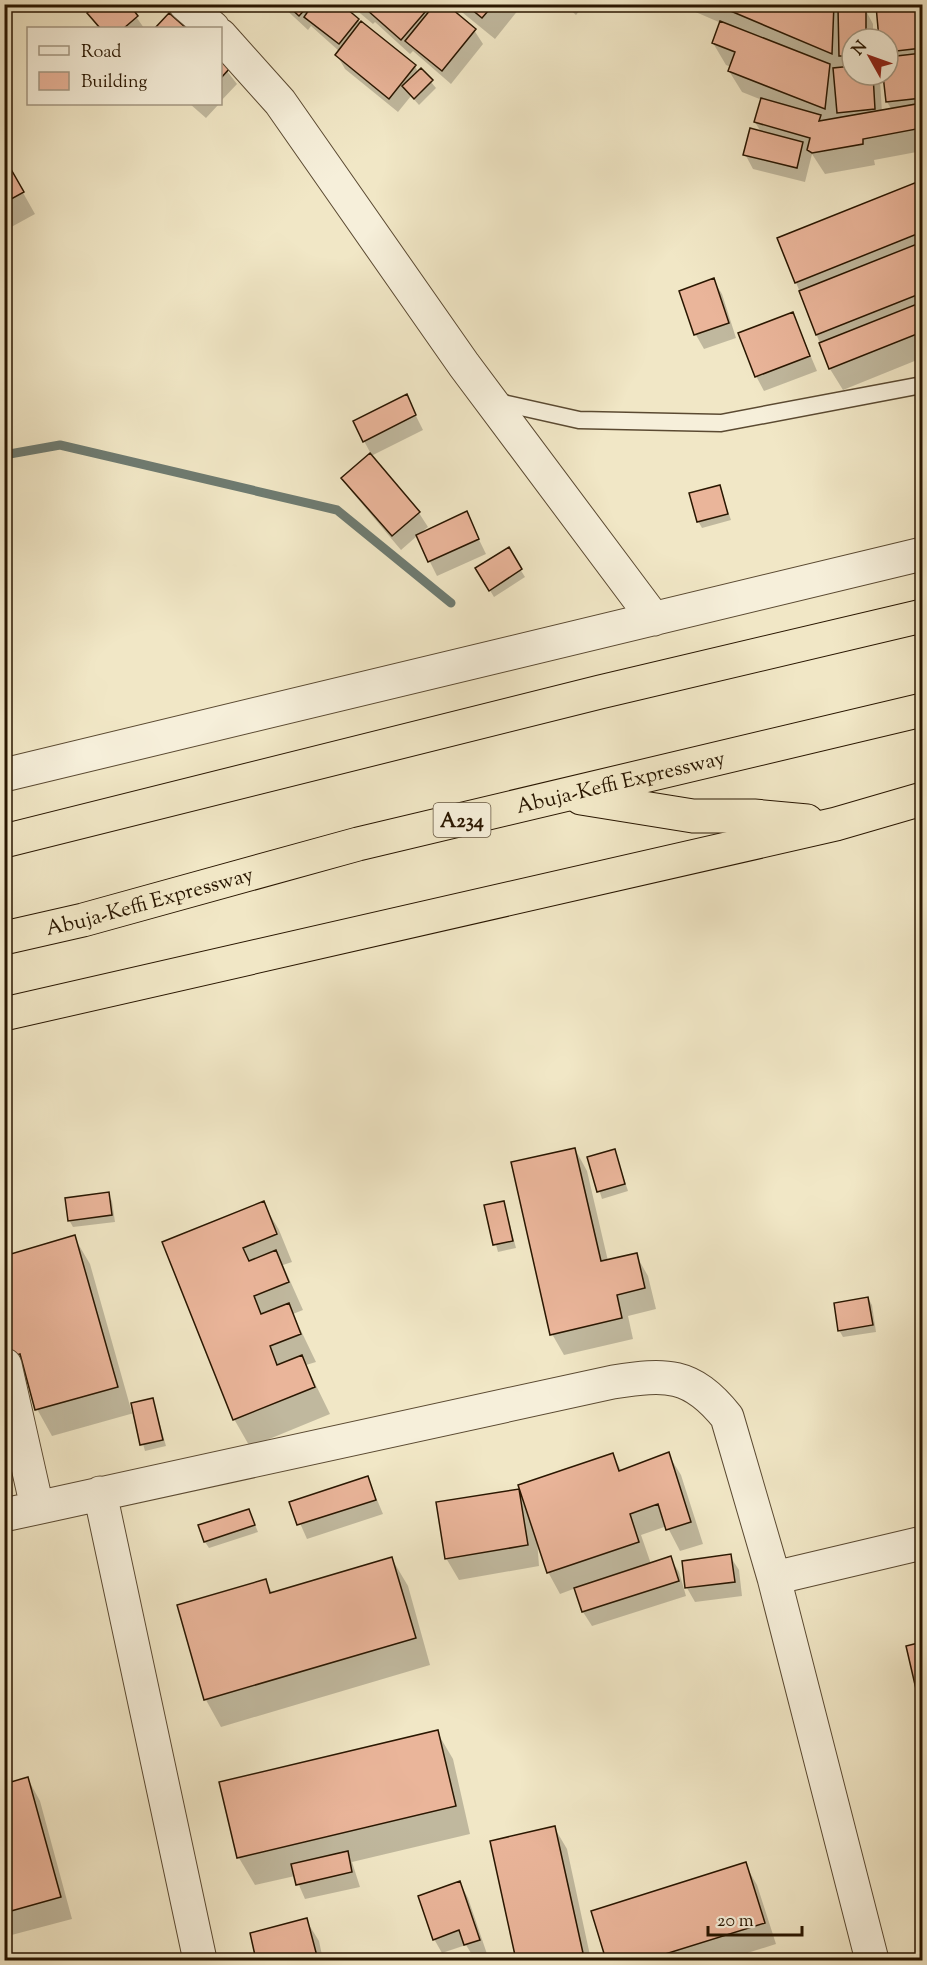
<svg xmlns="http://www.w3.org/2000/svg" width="927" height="1965" viewBox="0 0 927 1965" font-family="'Sorts Mill Goudy',serif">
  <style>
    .shadow { fill: #0003 }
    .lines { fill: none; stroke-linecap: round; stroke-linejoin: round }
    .stream { stroke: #6e7b71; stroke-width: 9 }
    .building { fill: #eab59a; stroke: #291600; stroke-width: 1.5 }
    .lane-casing { stroke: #5b4a32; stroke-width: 19 }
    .street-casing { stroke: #5b4a32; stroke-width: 35 }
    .highway-casing { stroke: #291600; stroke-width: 35 }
    .lane { stroke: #f6efda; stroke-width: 16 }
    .street { stroke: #f6efda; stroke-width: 33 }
    .highway { stroke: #f1e7c6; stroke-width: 33 }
    .labels { text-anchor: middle; stroke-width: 5; stroke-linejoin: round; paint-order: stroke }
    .shield { fill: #f6efda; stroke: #665741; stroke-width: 1.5 }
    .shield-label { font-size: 20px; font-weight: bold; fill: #291600 }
    .street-label { font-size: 21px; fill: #291600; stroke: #f6efda }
  </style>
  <rect width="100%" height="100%" fill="#f1e7c6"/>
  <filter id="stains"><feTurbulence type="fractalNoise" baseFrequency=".00333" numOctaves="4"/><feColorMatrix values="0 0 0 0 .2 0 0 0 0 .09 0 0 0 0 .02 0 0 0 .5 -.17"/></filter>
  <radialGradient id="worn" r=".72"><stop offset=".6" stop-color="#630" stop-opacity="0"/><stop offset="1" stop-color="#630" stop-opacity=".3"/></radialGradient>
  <path class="shadow" d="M127 4 144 28H98L89 13Z
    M280 4H338L415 66 418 72 421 70 436 88 419 105 411 96 398 112 345 69 337 55 339 51 311 26 308 30Z
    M349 4H443L474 30 483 44 451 84 413 51 410 54 375 22 373 24Z
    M452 4H523L495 39Z
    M564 4H585L576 15Z
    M677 4H849V10L865 9 873 24V39H852V75H877L880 81 882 112 892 110 887 102 884 75H888V39H881L884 4H922V151L874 160 875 165 825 174 812 154 805 182 753 169 745 154 761 132 755 122 762 100 742 92 729 71 731 67 726 65 713 43 721 23Z
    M220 62 237 84 220 102Z
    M190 104H219L206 118Z
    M4 159 35 214 4 231Z
    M922 182V358L843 390 830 369 779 239Z
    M713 280 722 294 736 338 704 349 696 335 681 291Z
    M793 314 817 371 764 391 756 376Z
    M406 396 423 430 371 456 419 513 428 527 419 534 466 513 486 554 437 576 417 536 401 550 352 492 343 478 371 454 364 441Z
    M720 487 731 520 702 528 698 521Z
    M508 550 525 577 494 597 477 569Z
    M575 1149 587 1171 608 1261 636 1255 648 1276 656 1309 628 1316 633 1339 564 1355 552 1334Z
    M615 1151 628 1191 602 1199 589 1158Z
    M108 1194 112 1201 115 1222 73 1227 69 1220Z
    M504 1202 516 1248 498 1252 485 1206Z
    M263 1203 279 1230 292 1262 283 1265 303 1310 293 1314 316 1362 306 1365 330 1414 250 1447 234 1419 164 1243Z
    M74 1237 90 1264 132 1413 153 1400 166 1446 145 1451 134 1413 52 1436 37 1409 29 1383 4 1390V1257Z
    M868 1298 872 1305 876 1332 843 1337 839 1330Z
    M668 1454 681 1475 703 1544 680 1551 667 1526 641 1535 651 1564 670 1558 679 1572 686 1596 592 1626 583 1612 576 1588 560 1594 548 1572 537 1539 539 1566 459 1580 446 1558 437 1503 521 1490 613 1455 622 1472Z
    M368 1478 383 1514 307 1539 291 1503Z
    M249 1510 258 1532 209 1548 205 1542Z
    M730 1556 739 1570 742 1596 695 1602 687 1588 683 1562Z
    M392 1559 408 1586 430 1665 221 1727 206 1700 179 1606 265 1581 273 1594Z
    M922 1643V1709L907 1647Z
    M437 1732 453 1759 470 1834 352 1862 360 1887 305 1899 295 1876 255 1885 239 1858 221 1783Z
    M28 1779 40 1801 72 1919 4 1937V1786Z
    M554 1827 567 1849 591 1960H518L492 1842Z
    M745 1864 757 1885 776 1944 725 1960H608L593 1912Z
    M460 1883 468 1898 487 1954 474 1958 466 1945 442 1953 434 1939Z
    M306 1920 319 1941 323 1960H258L251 1934Z"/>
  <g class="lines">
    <path class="stream" d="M4 455 60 445 337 510 451 603"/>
  </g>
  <path class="building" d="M97 4H129L138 16 124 28H100L87 13Z
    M286 4H310L299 16Z
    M313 4H341L359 19 339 44 304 17Z
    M356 4H369L364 11Z
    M372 4H432L401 40 367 10Z
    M435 4H446L476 29 442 71 405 41Z
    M465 4H494L482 18Z
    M714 4H834L832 54Z
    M895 4H922V48L888 52V39H879L876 6Z
    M838 8H866V39H852V56H839Z
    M169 13 186 28H155Z
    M361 21 416 65 389 99 335 55Z
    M720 21 830 64 825 109 728 71 735 52 712 43Z
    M922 53V98L886 102 883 75H888V57Z
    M220 60 230 68 220 79Z
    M852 66V75H873L875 109 837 113 833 68Z
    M421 68 433 80 414 99 402 86Z
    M761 98 821 115 819 121 922 103V128L863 139V144L812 153 807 150 810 138 754 122Z
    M750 128 803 142 797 168 743 155Z
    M4 157 24 192 4 203Z
    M922 180V232L795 283 777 238Z
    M922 242V293L816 335 799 291Z
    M714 278 729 323 694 335 679 291Z
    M922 302V332L829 369 819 343Z
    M793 312 810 356 755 377 738 333Z
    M407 394 416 415 363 442 353 421Z
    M370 453 420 512 392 536 341 478Z
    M720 485 728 514 697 522 689 493Z
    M467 511 479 539 428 562 416 535Z
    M509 547 522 569 489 591 475 568Z
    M575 1148 601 1261 637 1253 645 1288 617 1295 622 1318 550 1335 511 1162Z
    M615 1149 625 1184 597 1192 587 1157Z
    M109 1192 112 1215 68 1221 65 1198Z
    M264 1201 277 1234 243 1248 249 1261 276 1250 289 1282 254 1296 261 1314 289 1303 301 1334 270 1346 277 1365 302 1355 315 1387 233 1420 162 1242Z
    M504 1201 513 1241 493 1245 484 1205Z
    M75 1235 118 1387 35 1410 20 1354 4 1359V1256Z
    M868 1297 873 1325 838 1331 834 1303Z
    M153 1398 163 1440 140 1445 131 1403Z
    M669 1452 691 1522 666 1530 658 1504 630 1514 639 1542 547 1573 518 1485 613 1453 619 1471Z
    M368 1476 376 1500 297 1525 289 1502Z
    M519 1489 528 1545 445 1559 436 1502Z
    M249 1509 255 1525 204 1542 198 1525Z
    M731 1554 735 1582 685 1588 682 1561Z
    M671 1556 679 1581 582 1612 574 1588Z
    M392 1557 416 1638 204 1700 177 1605 266 1579 270 1593Z
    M922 1642V1715L906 1646Z
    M438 1730 456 1806 237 1858 219 1782Z
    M28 1777 61 1897 4 1913V1784Z
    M555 1826 583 1953 548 1960H516L490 1841Z
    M348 1851 352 1872 296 1885 291 1864Z
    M746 1862 765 1923 646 1960H606L591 1911Z
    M460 1881 480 1940 464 1945 459 1930 433 1940 418 1896Z
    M307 1918 318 1960H256L250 1933Z"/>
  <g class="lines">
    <defs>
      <path id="lane" d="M494 401 579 420 721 423 922 385"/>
      <path id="street" d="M185 4 213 28
        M220 35 280 102 464 365 654 619
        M4 775 922 554
        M5 1365 37 1507
        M100 1493 200 1960
        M4 1515 613 1382C666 1374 691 1372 727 1417L774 1578 872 1960
        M774 1578 922 1543"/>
      <g id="highway">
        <path d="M581 798 693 816H754L807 821"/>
        <path d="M4 841 600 692 922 616"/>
        <path id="s1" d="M4 938 83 920 358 844 922 710"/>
        <path d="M4 1014 836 824 922 799"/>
      </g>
    </defs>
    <use href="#lane" class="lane-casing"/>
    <use href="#street" class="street-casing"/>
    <use href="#highway" class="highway-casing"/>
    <use href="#lane" class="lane"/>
    <use href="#street" class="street"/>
    <use href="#highway" class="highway"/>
  </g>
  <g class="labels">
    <rect class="shield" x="433.5" y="803" width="57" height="34" rx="4.5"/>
    <g class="shield-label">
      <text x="462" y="827">A234</text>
    </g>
    <g class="street-label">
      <text dy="7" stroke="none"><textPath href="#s1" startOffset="636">Abuja-Keffi Expressway</textPath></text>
      <text dy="7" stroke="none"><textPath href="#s1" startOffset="150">Abuja-Keffi Expressway</textPath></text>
    </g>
  </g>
  <rect width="927" height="1965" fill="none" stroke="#f1e7c6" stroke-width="24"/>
  <rect x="6" y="6" width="915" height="1953" fill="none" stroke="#291600" stroke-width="3"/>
  <rect x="12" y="12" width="903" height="1941" fill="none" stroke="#291600" stroke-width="1.5"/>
  <rect x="27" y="27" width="195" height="78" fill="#f6efda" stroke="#a49883" stroke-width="1.5"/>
  <rect x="39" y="46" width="30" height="9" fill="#f6efda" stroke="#a49883" stroke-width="1.5"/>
  <text x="81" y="57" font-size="18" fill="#291600">Road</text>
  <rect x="39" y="72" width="30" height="18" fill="#eab59a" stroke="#a49883" stroke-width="1.5"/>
  <text x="81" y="87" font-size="18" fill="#291600">Building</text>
  <g transform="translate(870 57) rotate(310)"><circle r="28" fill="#f6efda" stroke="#a49883" stroke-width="1.5"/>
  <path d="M0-4.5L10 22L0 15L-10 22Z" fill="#8f2418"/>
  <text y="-9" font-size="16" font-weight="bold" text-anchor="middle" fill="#291600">N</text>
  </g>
  <path d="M708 1926v9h94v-9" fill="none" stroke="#291600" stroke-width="3"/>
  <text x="717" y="1926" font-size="18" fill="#291600" stroke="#f6efda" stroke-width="4.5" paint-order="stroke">20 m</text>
  <rect width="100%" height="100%" filter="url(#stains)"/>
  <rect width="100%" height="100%" fill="url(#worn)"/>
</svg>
